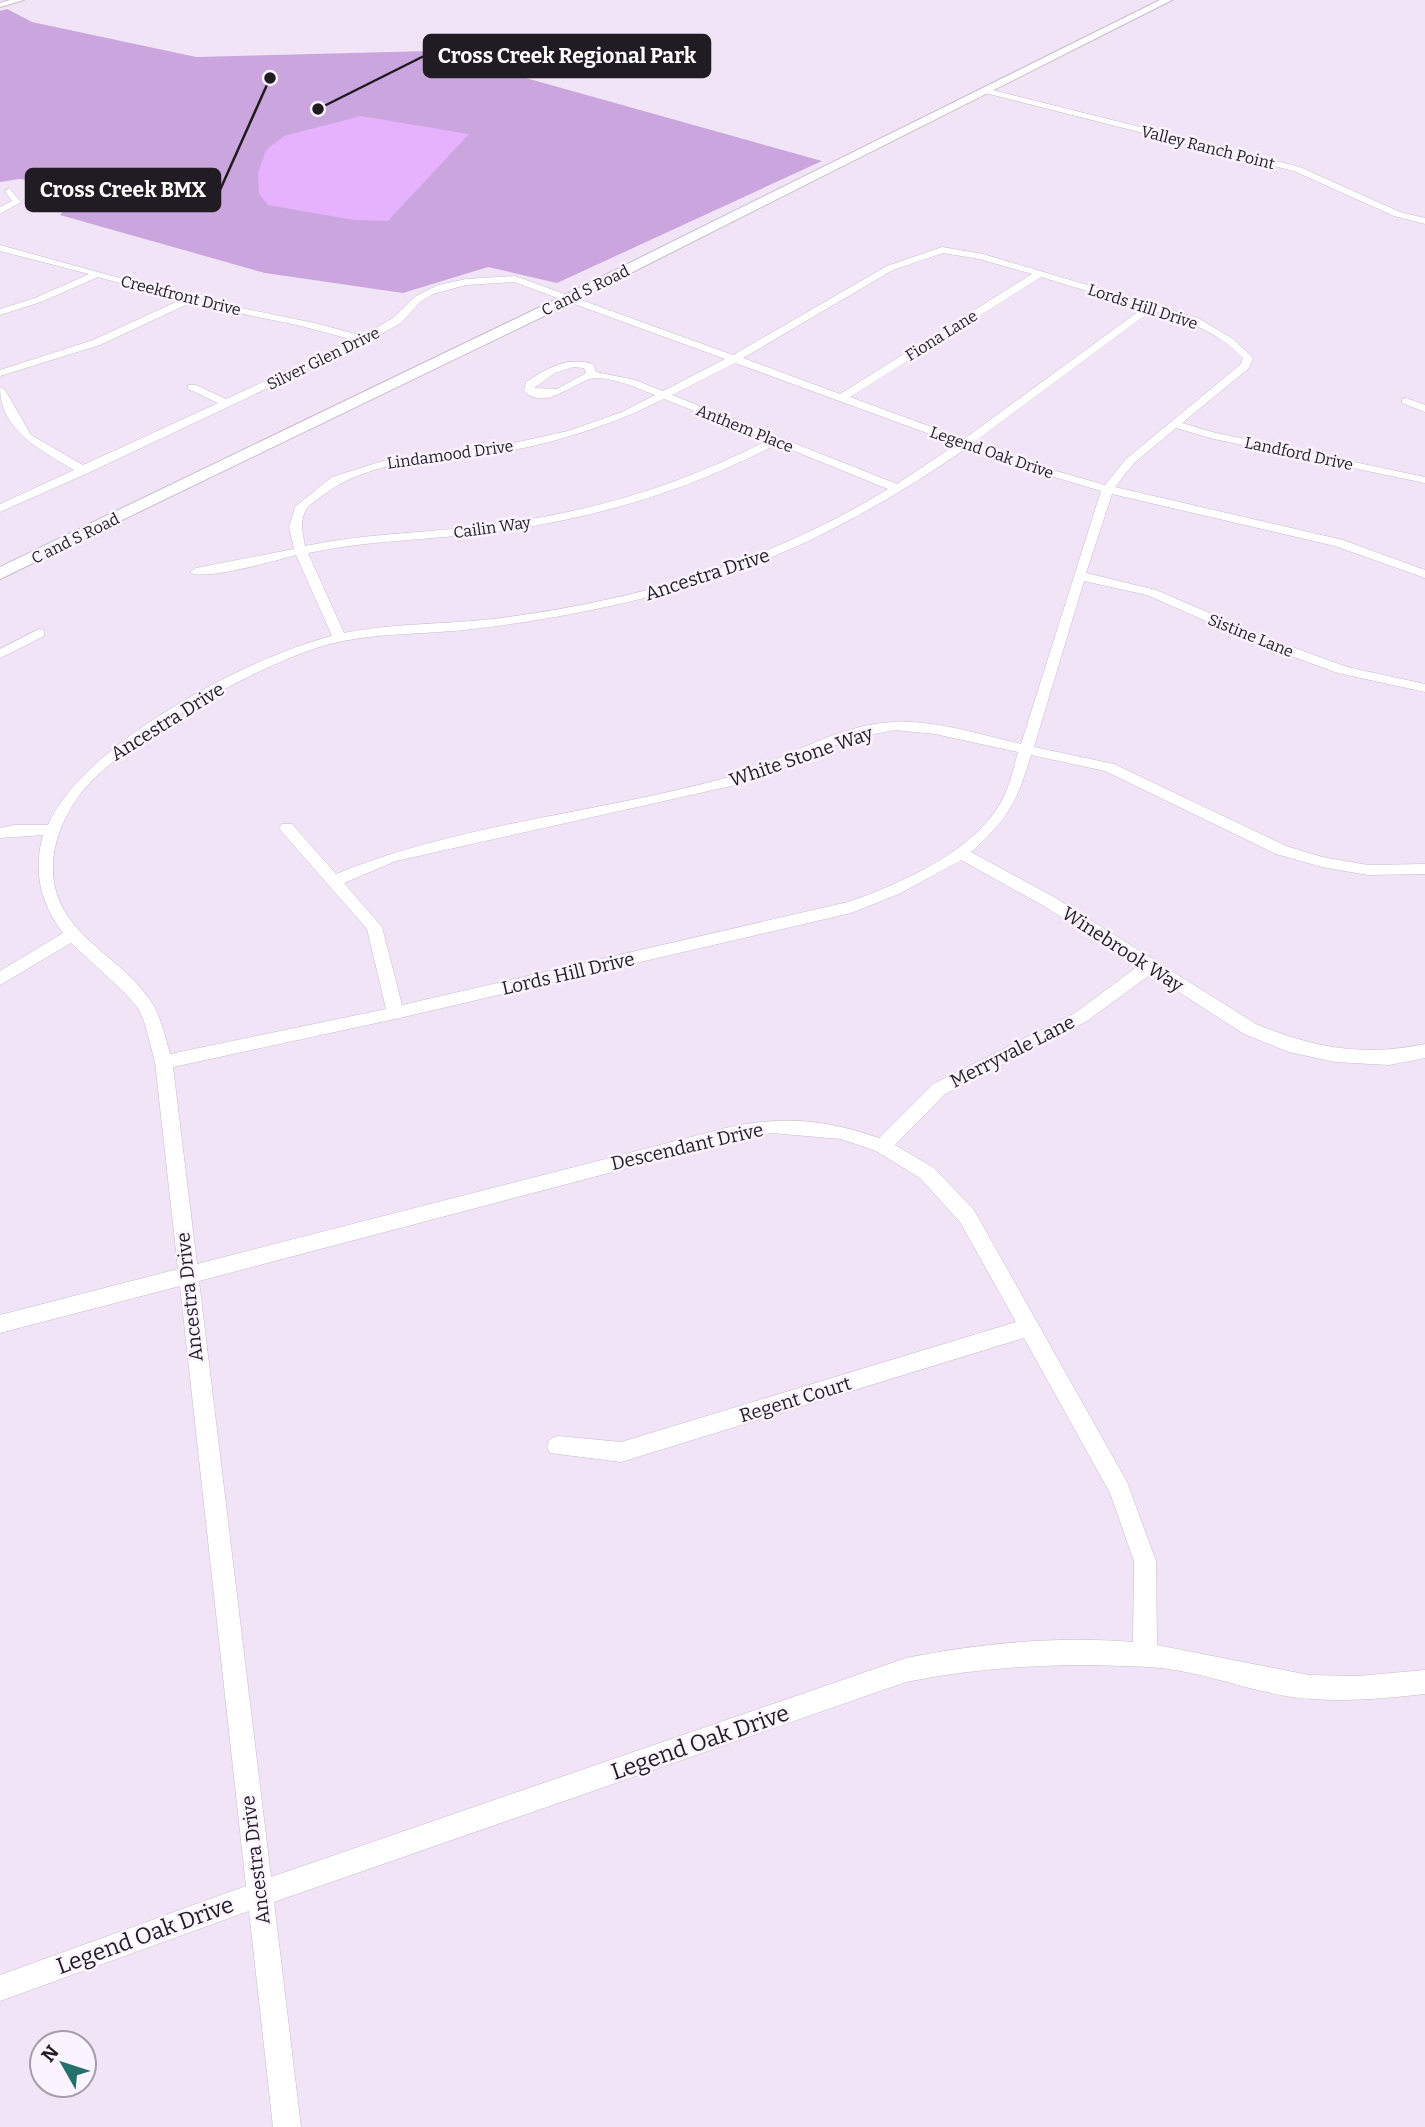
<svg xmlns="http://www.w3.org/2000/svg" width="1425" height="2127" viewBox="0 0 1425 2127" font-family="Bitter,serif">
  <style>
    .green { fill: #cba5dd }
    .water { fill: #e6b1fd }
    .lines { fill: none; stroke-linecap: round; stroke-linejoin: round }
    .minor-casing { stroke: #c7bbcd; stroke-width: 1 }
    .tertiary-casing { stroke: #c7bbcd; stroke-width: 2 }
    .secondary-casing { stroke: #c7bbcd; stroke-width: 2 }
    .minor { fill: #fff; fill-rule: evenodd }
    .tertiary { fill: #fff; fill-rule: evenodd }
    .secondary { fill: #fff; fill-rule: evenodd }
    .labels { text-anchor: middle; stroke-width: 5; stroke-linejoin: round; paint-order: stroke }
    .far-street-label { font-size: 16px; fill: #211c23; stroke: #fbf4ff }
    .street-label { font-size: 19px; fill: #211c23; stroke: #fbf4ff }
    .near-street-label { font-size: 23px; fill: #211c23; stroke: #fbf4ff }
    .leader { fill: none; stroke: #211c23; stroke-width: 2.5 }
    .callout-dot { fill: #211c23; stroke: #fbf4ff; stroke-width: 2.5 }
    .callout { fill: #211c23; stroke: #211c23; stroke-width: 2.5 }
    .callout-label { font-size: 21px; text-anchor: middle; font-weight: bold; fill: #fff }
  </style>
  <rect width="100%" height="100%" fill="#f1e4f7"/>
  <path class="green" d="M7 9 32 22 196 57 429 51 822 161 557 283 488 267 403 293 265 273 60 215 84 187 19 179 0 182V11Z"/>
  <path class="water" d="M361 116 469 134 388 221 354 220 268 205 259 194 258 173 266 150 284 136Z"/>
  <g class="lines">
    <defs>
      <path id="minor" d="M984 88 1300 167 1400 212 1425 218V224L1394 216 1294 171 981 92Z
        M9 188 21 202 0 214V207L12 201 5 191Z
        M0 245 188 297 319 324 362 336 393 318 416 296 438 285 466 279 515 276 733 355 887 266 942 247 983 254 1198 318 1233 339 1253 358 1249 368 1182 423 1216 433 1425 477V483L1214 439 1176 428 1134 463 1115 487 1343 540 1425 570V578L1335 546 1112 494 1086 573 1156 590 1268 638 1347 667 1425 684V692L1338 673 1258 644 1147 595 1084 581 1034 747 1114 764 1286 846 1322 857 1368 865 1425 864V874L1368 875 1322 867 1276 854 1105 771 1031 755C1017 802 1008 819 971 852L1054 897 1256 1024C1315 1048 1362 1057 1425 1044V1058L1389 1065 1335 1062 1289 1052 1244 1034 1151 974 1087 1021 945 1094 895 1145 934 1168 974 1210 1127 1482 1156 1561 1157 1645 1309 1675 1358 1676 1425 1670V1694C1381 1699 1336 1703 1292 1697 1245 1690 1198 1670 1150 1667 1064 1663 992 1665 906 1682L274 1902 301 2127H273L249 1911 0 2001V1975L246 1886 180 1286 0 1333V1315L178 1269 155 1062 145 1024 138 1008 125 993 71 943 0 985V971L63 933C40 902 33 872 43 835L0 838V828L14 825H48C84 743 248 657 332 636L296 555C277 560 203 582 190 572L196 568 294 549 289 527 295 507 332 477 389 459 491 448 568 431 622 412 655 395C637 388 616 378 596 378 578 378 546 413 524 391L526 382C548 368 566 356 593 364L596 372 635 380 663 391 725 359 514 282 466 285 433 294 420 302 401 323 376 337 88 473 0 512V504L74 470C41 450 0 431 0 387L5 390 31 435 83 465 218 403 188 389V385H196L226 399 354 340 297 325 190 303 100 345 0 376V370L93 340 180 300 98 277 41 302 0 315V309L35 298 89 274 0 251ZM943 253 979 259 1032 274 840 394 743 358 893 270ZM1041 277 1143 308 964 439 850 397ZM1152 310C1186 321 1217 331 1243 358L1240 365 1126 459 1105 485 1032 464 974 442ZM735 363 957 444 897 484 672 395ZM573 367 584 368 586 373 557 389 534 388 555 373ZM664 399 768 440C679 486 589 513 490 525 428 533 366 533 305 546 303 534 299 522 306 510 309 504 317 500 322 496 377 452 466 461 533 446 579 435 622 420 664 399ZM777 444 888 489C773 560 642 599 508 617 454 625 398 622 344 633L308 553C369 540 431 540 493 532 594 519 687 491 777 444ZM967 448 1024 468 1101 491 1021 744C981 735 936 720 895 722 836 724 784 761 729 777 599 813 461 823 336 874L292 824H282L279 828 282 832 367 929 386 1009 170 1054C165 1036 161 1016 150 1000 120 955 54 933 53 870 52 843 65 814 81 793 123 740 261 663 326 645 374 632 424 635 473 629 550 620 625 605 699 583 797 554 883 505 967 448ZM895 730 935 734 1018 752C1014 766 1011 781 1005 794 982 848 901 884 848 902L402 1005 382 927 344 883 396 861 731 786 781 769 827 748 863 736ZM961 860 1042 905 1138 966 1075 1013 933 1084 879 1138C827 1120 788 1116 734 1126L197 1264 173 1067 395 1019 851 913 899 894ZM771 1133 841 1139 876 1151 920 1178 960 1222 1016 1322 621 1442 558 1436 550 1439 547 1446 550 1453 621 1462 1024 1338 1110 1493 1134 1561 1133 1642C1057 1636 981 1643 906 1658L271 1877 199 1281 734 1140Z
        M1406 398 1425 405V412L1402 403V399Z
        M39 629 44 630V636L0 658V649Z"/>
      <path id="tertiary" d="M10 0H24L0 7V3Z"/>
      <path id="secondary" d="M1160 0H1172L575 301 0 579V567L565 295Z"/>
    </defs>
    <use href="#minor" class="minor-casing"/>
    <use href="#tertiary" class="tertiary-casing"/>
    <use href="#secondary" class="secondary-casing"/>
    <use href="#minor" class="minor"/>
    <use href="#tertiary" class="tertiary"/>
    <use href="#secondary" class="secondary"/>
  </g>
  <g class="labels">
    <g class="far-street-label">
      <text transform="translate(1208 147) rotate(14)" y="6">Valley Ranch Point</text>
      <text transform="translate(585 290) rotate(-26)" y="6">C and S Road</text>
      <text transform="translate(181 295) rotate(14)" y="6">Creekfront Drive</text>
      <text transform="translate(1143 306) rotate(18)" y="6">Lords Hill Drive</text>
      <text transform="translate(941 335) rotate(-32)" y="6">Fiona Lane</text>
      <text transform="translate(323 358) rotate(-26)" y="6">Silver Glen Drive</text>
      <text transform="translate(745 428) rotate(22)" y="6">Anthem Place</text>
      <text transform="translate(992 452) rotate(19)" y="6">Legend Oak Drive</text>
      <text transform="translate(1299 453) rotate(12)" y="6">Landford Drive</text>
      <text transform="translate(450 454) rotate(-8)" y="6">Lindamood Drive</text>
      <text transform="translate(492 527) rotate(-8)" y="6">Cailin Way</text>
      <text transform="translate(75 538) rotate(-26)" y="6">C and S Road</text>
      <text transform="translate(1251 635) rotate(22)" y="6">Sistine Lane</text>
    </g>
    <g class="street-label">
      <text transform="translate(707 574) rotate(-18)" y="7">Ancestra Drive</text>
      <text transform="translate(167 721) rotate(-32)" y="7">Ancestra Drive</text>
      <text transform="translate(801 756) rotate(-19)" y="7">White Stone Way</text>
      <text transform="translate(1123 949) rotate(33)" y="7">Winebrook Way</text>
      <text transform="translate(568 973) rotate(-13)" y="7">Lords Hill Drive</text>
      <text transform="translate(1012 1051) rotate(-27)" y="7">Merryvale Lane</text>
      <text transform="translate(687 1146) rotate(-13)" y="7">Descendant Drive</text>
      <text transform="translate(189 1297) rotate(-96)" y="7">Ancestra Drive</text>
      <text transform="translate(795 1399) rotate(-17)" y="7">Regent Court</text>
      <text transform="translate(255 1860) rotate(-97)" y="7">Ancestra Drive</text>
    </g>
    <g class="near-street-label">
      <text transform="translate(700 1742) rotate(-19)" y="8">Legend Oak Drive</text>
      <text transform="translate(145 1935) rotate(-20)" y="8">Legend Oak Drive</text>
    </g>
  </g>
  <path class="leader" d="M318 109L424 56M270 78L220 190"/>
  <g class="callout-dot">
    <circle cx="318" cy="109" r="7"/>
    <circle cx="270" cy="78" r="7"/>
  </g>
  <g class="callout">
    <rect x="424" y="35" width="286" height="42" rx="7"/>
    <rect x="26" y="169" width="194" height="42" rx="7"/>
  </g>
  <g class="callout-label">
    <text x="567" y="63">Cross Creek Regional Park</text>
    <text x="123" y="197">Cross Creek BMX</text>
  </g>
  <g transform="translate(63 2064) rotate(309)"><circle r="33" fill="#fbf4ff" stroke="#a49ea7" stroke-width="2"/>
  <path d="M0-5L12 26L0 18L-12 26Z" fill="#25706c"/>
  <text y="-10" font-size="19" font-weight="bold" text-anchor="middle" fill="#211c23">N</text>
  </g>
</svg>
